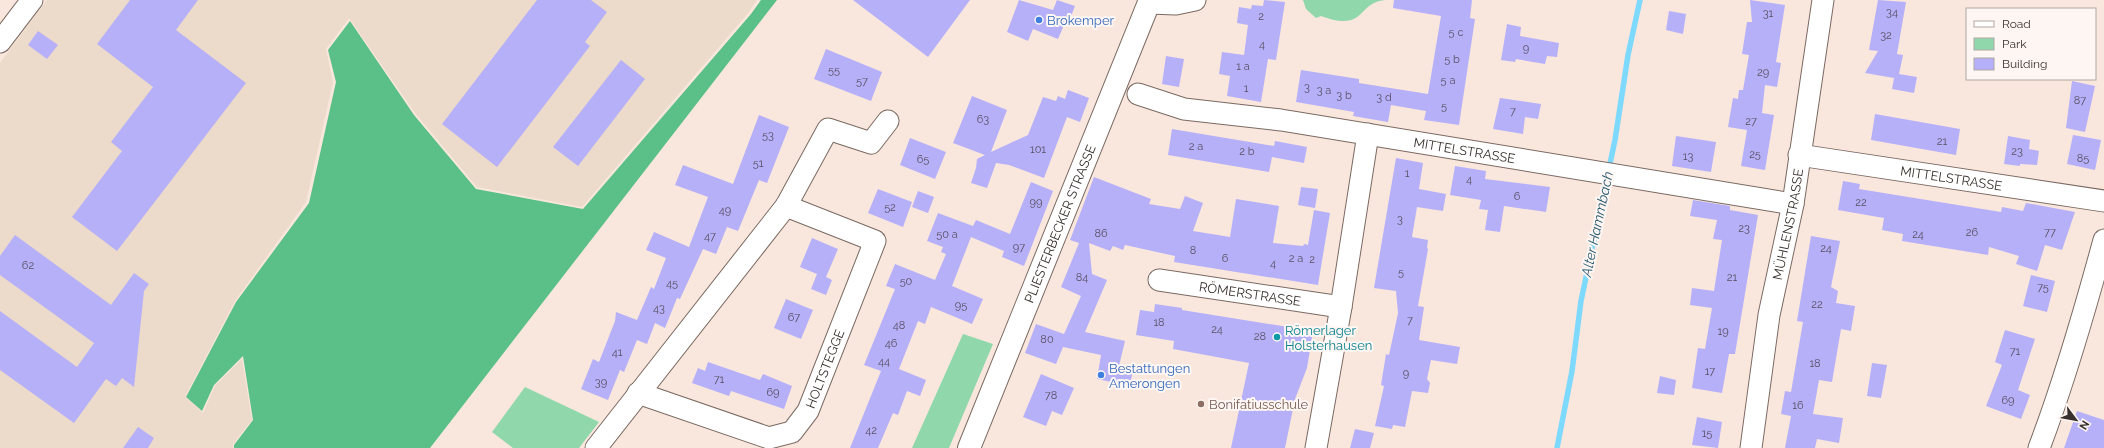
<svg xmlns="http://www.w3.org/2000/svg" width="2104" height="448" viewBox="0 0 2104 448" font-family="Raleway,sans-serif">
  <style>
    .industrial { fill: #ecdaca }
    .green { fill: #90d7ab }
    .forest { fill: #5bc087 }
    .lines { fill: none; stroke-linecap: round; stroke-linejoin: round }
    .stream { stroke: #7dd9fe; stroke-width: 5.5 }
    .building { fill: #b6b0f9 }
    .minor-casing { stroke: #7a6a62; stroke-width: 23 }
    .secondary-casing { stroke: #7a6a62; stroke-width: 24 }
    .minor { stroke: #fff; stroke-width: 21 }
    .secondary { stroke: #fff; stroke-width: 22 }
    .shop-dot { fill: #3f7fe0; stroke: #fef6f3; stroke-width: 1.5 }
    .culture-dot { fill: #0f9aa8; stroke: #fef6f3; stroke-width: 1.5 }
    .education-dot { fill: #8d6e63; stroke: #fef6f3; stroke-width: 1.5 }
    .labels { text-anchor: middle; stroke-width: 4; stroke-linejoin: round; paint-order: stroke }
    .number-label { font-size: 11px; fill: #575060 }
    .shop-label { font-size: 13px; fill: #366cbe; stroke: #fef6f3; text-anchor: start }
    .street-label { font-size: 13px; fill: #37302d; stroke: #fef6f3 }
    .culture-label { font-size: 13px; fill: #0d838f; stroke: #fef6f3; text-anchor: start }
    .education-label { font-size: 13px; fill: #785e54; stroke: #fef6f3; text-anchor: start }
    .water-label { font-size: 14px; font-style: italic; fill: #2c5e72; stroke: #fef6f3 }
  </style>
  <rect width="100%" height="100%" fill="#f9e7dd"/>
  <path class="industrial" d="M47 0H757L749 12 582 207 477 187 415 113 349 18 326 49 333 82 306 202 235 301 185 397 203 413 215 386 242 359 252 420 233 444V448H0V63Z"/>
  <path class="green" d="M1303 0H1386C1356 2 1367 33 1321 16L1316 18 1306 9Z
    M963 334 993 344 949 448H912Z
    M525 387 599 422 579 448H513L492 432Z"/>
  <path class="forest" d="M761 0H777L430 448H234V445L253 420 243 356 214 385 202 411 186 397 236 302 309 203 336 82 328 50 350 21 414 115 476 189 583 209 751 14Z"/>
  <g class="lines">
    <path class="stream" d="M1557 448 1572 371 1581 301 1615 140 1628 55 1640 0"/>
  </g>
  <path class="building" d="M130 0H198L176 30 246 83 117 251 72 217 122 151 111 142 153 87 97 44Z
    M537 0H591L607 12 585 42 590 46 497 167 442 124Z
    M853 0H970L928 57Z
    M1019 0 1053 10 1057 0 1075 6 1070 19 1067 18 1058 39 1033 29 1028 41 1007 32Z
    M1264 0 1285 2 1276 60 1268 59 1261 102 1227 96 1230 76 1219 74 1222 52 1244 55 1248 25 1237 23 1239 7 1251 9 1252 5 1263 6Z
    M1394 0H1472L1470 18 1475 19 1459 125 1424 120 1426 111 1391 105 1388 122 1353 116 1354 112 1296 102 1301 70 1359 79V83L1428 94 1441 16 1393 8Z
    M1750 0 1785 5 1776 62 1781 63 1777 87 1765 85 1762 113 1774 115 1765 170 1741 166 1747 130 1728 127 1733 98 1738 99 1739 90H1743L1749 55 1742 54 1747 22H1752Z
    M1878 0 1906 2 1897 54 1903 55 1899 74 1917 77 1914 93 1892 89 1894 78 1865 73 1878 51 1869 50Z
    M1669 11 1686 14 1683 34 1666 30Z
    M1507 24 1521 27 1520 36 1559 43 1557 57 1547 56 1545 64 1516 59 1515 62 1501 60Z
    M38 31 58 45 47 59 28 45Z
    M826 49 882 72 871 101 814 79Z
    M1166 56 1184 59 1179 87 1162 84Z
    M621 60 645 79 578 166 553 147Z
    M2072 81 2095 86 2085 132 2066 128Z
    M1068 90 1089 98 1080 122 1067 117 1044 178 1009 165 996 163 987 188 971 183 976 168 977 159 985 155 953 143 972 96 1007 110 991 152 1028 135 1043 97 1056 101 1058 96 1065 99Z
    M1500 98 1541 104 1538 119 1525 117 1523 134 1493 129Z
    M1875 114 1960 129 1956 155 1871 140Z
    M759 115 789 127 767 183 759 180 738 231 727 227 716 254 703 249 680 299 677 298 665 328 655 323 647 344 637 340 624 372 620 370 608 400 581 389 593 359 599 362 615 321 616 312 637 320 651 287 654 289 666 258 646 250 654 232 689 247 708 197 675 185 683 165 733 184Z
    M1172 129 1274 146 1275 141 1307 147 1304 163 1272 157 1269 172 1168 155Z
    M2073 135 2101 140 2095 170 2067 164Z
    M1676 136 1716 142 1711 172 1672 166Z
    M2008 136 2030 140 2029 149 2039 151 2037 165 2020 164V166L2004 164Z
    M910 138 946 152 935 179 900 165Z
    M1396 158 1423 163 1419 189 1446 194 1443 211 1417 207 1412 237 1428 240 1427 248 1428 249 1418 306 1424 307 1419 340 1460 347 1457 364 1431 360 1427 379 1430 383 1428 393 1412 391 1405 427 1393 425 1392 429 1375 426 1384 386 1381 385 1386 354 1389 355 1398 313 1396 291 1374 288Z
    M1455 166 1486 171 1485 179 1550 187 1546 212 1504 206 1500 232 1485 230 1488 210 1479 209 1481 200 1450 195Z
    M1094 177 1151 199 1149 204 1180 209 1185 196 1203 203 1193 231 1230 237 1236 199 1279 206 1273 243 1303 246 1304 244 1308 245 1314 210 1330 213 1318 285 1174 262 1175 256 1125 245 1123 250 1113 246 1110 251 1089 243 1092 274 1107 280 1085 332 1125 341 1119 366 1133 369 1130 386 1097 379 1101 355 1063 347 1056 364 1025 353 1036 324 1064 334 1081 296 1061 287 1079 243 1070 240Z
    M1843 181 1860 184 1859 189 2001 212 2002 207 2023 211 2026 203 2075 212 2062 250 2045 245 2037 271 2016 264 2019 256 1989 247 1988 255 1902 241 1903 234 1882 230 1884 218 1838 210Z
    M1031 182 1053 191 1024 266 1002 257 1004 251 971 237 952 286 983 299 972 324 931 307 925 324 918 321 899 369 926 380 920 396 907 391 898 415 893 413 878 448H850L881 371 864 365 895 289 886 286 895 264 935 280 946 254 941 252 943 247 927 241 938 213 973 226 976 220 1010 234Z
    M1301 187 1318 189 1315 208 1298 205Z
    M878 189 912 202 903 227 868 213Z
    M918 191 934 197 928 213 912 207Z
    M1693 200 1730 206V210L1758 215 1735 354H1729L1722 393 1692 388 1698 348 1705 349 1712 308 1690 305 1692 288 1714 291 1722 240 1713 239 1717 220 1690 216Z
    M15 235 111 305 134 273 149 284 144 291 134 387 122 378 116 386 106 379 74 423 0 370V311L77 367 94 343 0 275V256Z
    M1811 236 1840 241 1831 287 1838 291 1836 303 1855 306 1851 331 1841 329 1832 382 1819 380 1813 414 1843 418 1839 443 1817 439 1815 448H1785L1791 416 1781 414 1785 391 1791 392 1803 322 1797 321Z
    M812 238 838 249 826 277 832 280 826 295 811 289 817 274 800 267Z
    M2031 275 2055 281 2047 312 2023 306Z
    M786 299 813 310 801 339 774 328Z
    M1155 304 1182 308V310L1313 331 1307 368 1295 399 1285 448H1231L1249 363 1173 349 1174 341 1136 335 1140 310 1154 312Z
    M2005 330 2035 339 2018 390 2030 395 2021 419 1986 406 2002 365 1995 362Z
    M708 362 760 380 763 374 792 386 784 409 731 391 729 396 692 383 698 368 705 371Z
    M1872 363 1887 365 1881 398 1867 396Z
    M1041 374 1074 388 1062 415 1052 411 1046 426 1023 417Z
    M1660 376 1676 380 1674 395 1657 393Z
    M2077 411 2104 420V448H2064Z
    M1697 417 1722 422 1718 448 1692 445Z
    M138 427 154 438 148 448H123Z
    M1355 429 1374 433 1370 448H1350Z"/>
  <g class="lines">
    <defs>
      <g id="minor">
        <path d="M1149 3 1176 4 1195 0"/>
        <path d="M0 42 32 0"/>
        <path id="s1" d="M1138 94 1184 109 1281 120 1793 204"/>
        <path id="s2" d="M1799 155 2104 201"/>
        <path id="s3" d="M1159 280 1341 307"/>
        <path id="s4" d="M638 393 769 438 792 432 808 411 875 241 786 206"/>
        <path d="M596 448 786 206 828 129 871 143 888 121"/>
        <path d="M1316 448 1341 307 1368 134"/>
        <path id="s5" d="M1751 448 1769 315 1793 204 1823 0"/>
        <path d="M2039 448C2065 380 2085 310 2104 240"/>
      </g>
      <g id="secondary">
        <path id="s6" d="M969 448 1150 0"/>
      </g>
    </defs>
    <use href="#minor" class="minor-casing"/>
    <use href="#secondary" class="secondary-casing"/>
    <use href="#minor" class="minor"/>
    <use href="#secondary" class="secondary"/>
  </g>
  <g class="shop-dot">
    <circle cx="1039" cy="20" r="4"/>
    <circle cx="1101" cy="375" r="4"/>
  </g>
  <circle class="culture-dot" cx="1277" cy="337" r="4"/>
  <circle class="education-dot" cx="1201" cy="404" r="4"/>
  <g class="labels">
    <g class="number-label">
      <text x="1892" y="16">34</text>
      <text x="1768" y="17">31</text>
      <text x="1261" y="20">2</text>
      <text x="1456" y="36">5 c</text>
      <text x="1886" y="39">32</text>
      <text x="1262" y="48">4</text>
      <text x="1526" y="52">9</text>
      <text x="1452" y="63">5 b</text>
      <text x="1243" y="70">1 a</text>
      <text x="834" y="74">55</text>
      <text x="1763" y="76">29</text>
      <text x="1448" y="84">5 a</text>
      <text x="862" y="85">57</text>
      <text x="1307" y="91">3</text>
      <text x="1246" y="92">1</text>
      <text x="1324" y="94">3 a</text>
      <text x="1344" y="99">3 b</text>
      <text x="1384" y="101">3 d</text>
      <text x="2080" y="104">87</text>
      <text x="1444" y="110">5</text>
      <text x="1513" y="115">7</text>
      <text x="983" y="123">63</text>
      <text x="1751" y="125">27</text>
      <text x="768" y="139">53</text>
      <text x="1942" y="145">21</text>
      <text x="1196" y="150">2 a</text>
      <text x="1038" y="153">101</text>
      <text x="1247" y="155">2 b</text>
      <text x="2017" y="155">23</text>
      <text x="1755" y="158">25</text>
      <text x="1688" y="160">13</text>
      <text x="2083" y="162">85</text>
      <text x="923" y="163">65</text>
      <text x="758" y="167">51</text>
      <text x="1407" y="177">1</text>
      <text x="1469" y="183">4</text>
      <text x="1517" y="200">6</text>
      <text x="1036" y="206">99</text>
      <text x="1861" y="206">22</text>
      <text x="890" y="211">52</text>
      <text x="725" y="214">49</text>
      <text x="1400" y="223">3</text>
      <text x="1744" y="232">23</text>
      <text x="1972" y="236">26</text>
      <text x="2050" y="236">77</text>
      <text x="1101" y="237">86</text>
      <text x="947" y="238">50 a</text>
      <text x="1918" y="238">24</text>
      <text x="710" y="240">47</text>
      <text x="1019" y="251">97</text>
      <text x="1826" y="252">24</text>
      <text x="1193" y="254">8</text>
      <text x="1225" y="262">6</text>
      <text x="1296" y="262">2 a</text>
      <text x="1312" y="263">2</text>
      <text x="1273" y="267">4</text>
      <text x="28" y="269">62</text>
      <text x="1401" y="276">5</text>
      <text x="1082" y="281">84</text>
      <text x="1732" y="281">21</text>
      <text x="906" y="285">50</text>
      <text x="672" y="287">45</text>
      <text x="2043" y="291">75</text>
      <text x="1817" y="308">22</text>
      <text x="961" y="309">95</text>
      <text x="659" y="312">43</text>
      <text x="794" y="321">67</text>
      <text x="1410" y="324">7</text>
      <text x="1159" y="326">18</text>
      <text x="899" y="329">48</text>
      <text x="1217" y="333">24</text>
      <text x="1723" y="335">19</text>
      <text x="1260" y="340">28</text>
      <text x="1047" y="343">80</text>
      <text x="891" y="347">46</text>
      <text x="2015" y="355">71</text>
      <text x="617" y="356">41</text>
      <text x="884" y="365">44</text>
      <text x="1815" y="367">18</text>
      <text x="1710" y="375">17</text>
      <text x="1406" y="377">9</text>
      <text x="719" y="383">71</text>
      <text x="601" y="386">39</text>
      <text x="773" y="396">69</text>
      <text x="1051" y="399">78</text>
      <text x="2008" y="404">69</text>
      <text x="1798" y="409">16</text>
      <text x="871" y="434">42</text>
      <text x="1707" y="437">15</text>
    </g>
    <g class="shop-label">
      <text x="1047" y="25">Brokemper</text>
      <text x="1109" y="373">Bestattungen<tspan x="1109" dy="15">Amerongen</tspan></text>
    </g>
    <g class="street-label">
      <text dy="5" stroke="none"><textPath href="#s1" startOffset="332">MITTELSTRASSE</textPath></text>
      <text dy="5" stroke="none"><textPath href="#s2" startOffset="154">MITTELSTRASSE</textPath></text>
      <text dy="5" stroke="none"><textPath href="#s6" startOffset="242">PLIESTERBECKER STRASSE</textPath></text>
      <text dy="5" stroke="none"><textPath href="#s5" startOffset="227">MÜHLENSTRASSE</textPath></text>
      <text dy="5" stroke="none"><textPath href="#s3" startOffset="92">RÖMERSTRASSE</textPath></text>
      <text dy="5" stroke="none"><textPath href="#s4" startOffset="234">HOLTSTEGGE</textPath></text>
    </g>
    <g class="culture-label">
      <text x="1285" y="335">Römerlager<tspan x="1285" dy="15">Holsterhausen</tspan></text>
    </g>
    <g class="education-label">
      <text x="1209" y="409">Bonifatiusschule</text>
    </g>
    <g class="water-label">
      <text transform="translate(1597 224) rotate(-78)" y="5">Alter Hammbach</text>
    </g>
  </g>
  <rect x="1966" y="8" width="130" height="72" fill="#fef6f3" stroke="#aea7a4"/>
  <rect x="1974" y="21" width="20" height="6" fill="#ffffff" stroke="#aea7a4"/>
  <text x="2002" y="28" font-size="12" fill="#37302d">Road</text>
  <rect x="1974" y="38" width="20" height="12" fill="#90d7ab" stroke="#aea7a4"/>
  <text x="2002" y="48" font-size="12" fill="#37302d">Park</text>
  <rect x="1974" y="58" width="20" height="12" fill="#b6b0f9" stroke="#aea7a4"/>
  <text x="2002" y="68" font-size="12" fill="#37302d">Building</text>
  <g transform="translate(2076 420) rotate(122)" stroke="#fef6f3" stroke-width="3" paint-order="stroke">
  <path d="M0-3L7 15L0 10L-7 15Z" fill="#37302d"/>
  <text y="-6" font-size="11" font-weight="bold" text-anchor="middle" fill="#37302d">N</text>
  </g>
</svg>
